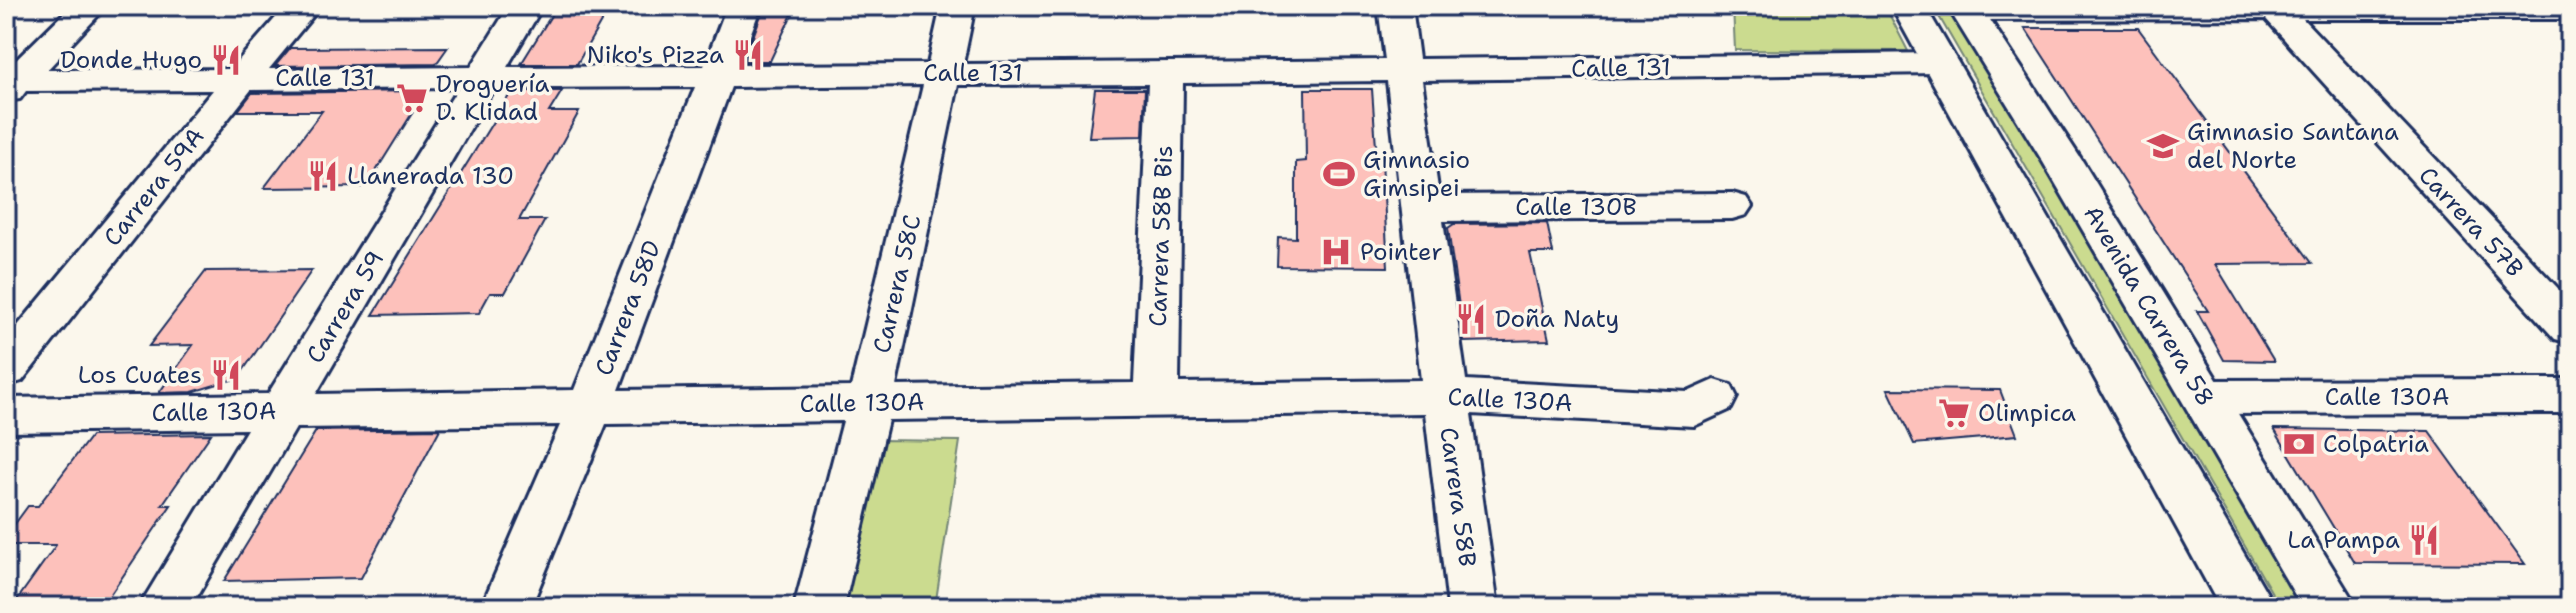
<svg xmlns="http://www.w3.org/2000/svg" width="2576" height="613" viewBox="0 0 2576 613" font-family="'Shantell Sans',sans-serif">
  <style>
    .green { fill: #cbdb8f; stroke: #738576; stroke-width: 2 }
    .building { fill: #fdc1bb; stroke: #1b2f5e; stroke-width: 2 }
    .lines { fill: none; stroke-linecap: round; stroke-linejoin: round }
    .minor-casing { stroke: #1b2f5e; stroke-width: 6 }
    .major-casing { stroke: #1b2f5e; stroke-width: 6 }
    .minor { fill: #fbf7ec; fill-rule: evenodd }
    .major { fill: #fbf7ec; fill-rule: evenodd }
    .labels { text-anchor: middle; stroke-width: 7; stroke-linejoin: round; paint-order: stroke }
    .poi-label { font-size: 24px; fill: #1b2f5e; stroke: #fbf7ec; text-anchor: start }
    .street-label { font-size: 24px; fill: #1b2f5e; stroke: #fbf7ec }
  </style>
  <rect width="100%" height="100%" fill="#fbf7ec"/>
  <filter id="ink" filterUnits="userSpaceOnUse"><feTurbulence type="fractalNoise" baseFrequency=".0125" numOctaves="2"/><feDisplacementMap in="SourceGraphic" scale="16" xChannelSelector="R" yChannelSelector="G"/><feConvolveMatrix kernelMatrix="1 2 1 2 8 2 1 2 1" color-interpolation-filters="sRGB"/></filter>
  <g filter="url(#ink)">
    <path class="green" d="M1733 6H1885L1908 51 1735 50Z
      M1933 6H1957L2316 607H2280Z
      M878 440 960 441 935 607H842Z"/>
    <path class="building" d="M557 6H610L577 64H521Z
      M763 10H794L770 61H744Z
      M2025 28H2138L2312 263 2215 264 2274 361 2224 360 2197 311H2208Z
      M448 47 436 64 275 66 290 48Z
      M1095 89H1145L1143 136 1089 137Z
      M1305 89H1372L1377 161H1382L1388 267 1277 266 1278 237 1296 238V162L1306 161Z
      M426 91 366 187 264 188 322 111H238L252 93Z
      M512 91H562L549 112H579L519 220H545L505 293H490L479 313 373 315Z
      M1547 223 1553 253H1530L1549 340 1464 342 1448 228 1454 224Z
      M312 270 238 378 192 392 159 393 193 345 149 346 206 271Z
      M1888 389 2000 390 2017 435 1914 444Z
      M440 429 361 578 224 581 316 431Z
      M2274 429 2429 431 2525 564 2355 563Z
      M211 434 162 505H171L102 607H12L56 545H6V536L28 506H38L91 436Z"/>
    <g class="lines">
      <defs>
        <path id="minor" d="M71 6H107L47 70 231 69 286 6H321L269 69 471 67 509 6H543L507 67 704 66 727 6H761L739 65 928 64 941 6H975L963 64 1385 60 1378 6H1412L1419 59 1939 53 1951 56 1956 63 1951 70 1939 73 1422 80 1439 195 1732 193 1746 197 1752 206 1746 215 1732 219 1443 221 1466 380 1688 392 1715 380 1731 385 1737 397 1731 409 1694 426 1471 414 1498 607H1448L1425 413 888 420 844 607H794L843 421 606 424 531 607H481L560 425 296 428 191 607H139L247 429 6 432V398L268 394 458 88 251 90 22 381 6 386V340L213 90 26 91 20 99 6 101V70ZM1387 81 1421 380 1179 383 1183 83ZM1148 84 1134 383 896 386 958 85ZM923 85 851 387 619 390 731 87ZM695 87 574 390 316 394 494 88Z
          M1953 6H2570V19H2303L2570 301V343L2555 339 2266 19 1967 20 1955 17 1950 10Z
          M2570 379V413L2204 414 2188 409 2182 397 2188 385 2204 380Z"/>
        <path id="major" d="M1891 6H1925L2275 607H2220Z
          M1947 6H1981L2083 162 2357 607H2302L2043 162Z"/>
      </defs>
      <use href="#minor" class="minor-casing"/>
      <use href="#major" class="major-casing"/>
      <use href="#minor" class="minor"/>
      <use href="#major" class="major"/>
    </g>
  </g>
  <defs>
    <symbol id="restaurant-bare" viewBox="-9 -9 18 18"><path d="M-5-6h1v4h1v-4h1v4h1v-4h1v5L-1.5 .5V6h-2V.5L-5-1ZM5-6V6H3V1.5H1.5Q1.5-4 5-6Z" fill="#d1495b" stroke="#fbf7ec" stroke-width="2.5" paint-order="stroke"/></symbol>
    <symbol id="supermarket-bare" viewBox="-9 -9 18 18"><path d="M-6-5.5h2.5l.6 2H6L4.5 2H-2.5L-4.4-4H-6ZM-1.5 3.2a1.3 1.3 0 1 0 .1 0ZM3 3.2a1.3 1.3 0 1 0 .1 0Z" fill="#d1495b" stroke="#fbf7ec" stroke-width="2.5" paint-order="stroke"/></symbol>
    <symbol id="school-bare" viewBox="-9 -9 18 18"><path d="M0-5L7-2L0 1L-7-2ZM-4 1L0 2.5L4 1V4Q0 6-4 4Z" fill="#d1495b" stroke="#fbf7ec" stroke-width="2.5" paint-order="stroke"/></symbol>
    <symbol id="stadium-bare" viewBox="-9 -9 18 18"><path d="M0-5a6.5 5 0 1 0 0 10a6.5 5 0 1 0 0-10ZM-3.5-1.8h7v3.6h-7Z" fill="#d1495b" stroke="#fbf7ec" stroke-width="2.5" paint-order="stroke"/></symbol>
    <symbol id="hospital-bare" viewBox="-9 -9 18 18"><path d="M-5-5h3v3.5h4V-5h3V5h-3V1.5h-4V5h-3Z" fill="#d1495b" stroke="#fbf7ec" stroke-width="2.5" paint-order="stroke"/></symbol>
    <symbol id="bank-bare" viewBox="-9 -9 18 18"><path d="M-6-4H6V4H-6ZM0-2.3a2.3 2.3 0 1 0 0 4.6a2.3 2.3 0 1 0 0-4.6Z" fill="#d1495b" stroke="#fbf7ec" stroke-width="2.5" paint-order="stroke"/></symbol>
  </defs>
  <g fill-rule="evenodd">
    <use href="#restaurant-bare" x="726" y="33" width="44" height="44"/>
    <use href="#restaurant-bare" x="204" y="38" width="44" height="44"/>
    <use href="#supermarket-bare" x="390" y="76" width="44" height="44"/>
    <use href="#school-bare" x="2141" y="124" width="44" height="44"/>
    <use href="#stadium-bare" x="1317" y="152" width="44" height="44"/>
    <use href="#restaurant-bare" x="301" y="154" width="44" height="44"/>
    <use href="#hospital-bare" x="1314" y="230" width="44" height="44"/>
    <use href="#restaurant-bare" x="1449" y="297" width="44" height="44"/>
    <use href="#restaurant-bare" x="204" y="353" width="44" height="44"/>
    <use href="#supermarket-bare" x="1932" y="391" width="44" height="44"/>
    <use href="#bank-bare" x="2277" y="422" width="44" height="44"/>
    <use href="#restaurant-bare" x="2402" y="518" width="44" height="44"/>
  </g>
  <g class="labels">
    <g class="poi-label">
      <text x="724" y="63" text-anchor="end">Niko's Pizza</text>
      <text x="202" y="68" text-anchor="end">Donde Hugo</text>
      <text x="436" y="92">Droguería<tspan x="436" dy="28">D. Klidad</tspan></text>
      <text x="2187" y="140">Gimnasio Santana<tspan x="2187" dy="28">del Norte</tspan></text>
      <text x="1363" y="168">Gimnasio<tspan x="1363" dy="28">Gimsipei</tspan></text>
      <text x="347" y="184">Llanerada 130</text>
      <text x="1360" y="260">Pointer</text>
      <text x="1495" y="327">Doña Naty</text>
      <text x="202" y="383" text-anchor="end">Los Cuates</text>
      <text x="1978" y="421">Olimpica</text>
      <text x="2323" y="452">Colpatria</text>
      <text x="2400" y="548" text-anchor="end">La Pampa</text>
    </g>
    <g class="street-label">
      <text transform="translate(1621 68) rotate(-1)" y="8">Calle 131</text>
      <text x="973" y="81">Calle 131</text>
      <text x="325" y="86">Calle 131</text>
      <text transform="translate(154 187) rotate(-51)" y="8">Carrera 59A</text>
      <text x="1576" y="215">Calle 130B</text>
      <text transform="translate(2471 222) rotate(47)" y="8">Carrera 57B</text>
      <text transform="translate(1161 236) rotate(-88)" y="8">Carrera 58B Bis</text>
      <text transform="translate(897 284) rotate(-77)" y="8">Carrera 58C</text>
      <text transform="translate(2149 306) rotate(59)" y="8">Avenida Carrera 58</text>
      <text transform="translate(345 307) rotate(-59)" y="8">Carrera 59</text>
      <text transform="translate(628 308) rotate(-69)" y="8">Carrera 58D</text>
      <text x="2387" y="405">Calle 130A</text>
      <text transform="translate(1510 400) rotate(3)" y="8">Calle 130A</text>
      <text transform="translate(862 403) rotate(-1)" y="8">Calle 130A</text>
      <text transform="translate(214 412) rotate(-1)" y="8">Calle 130A</text>
      <text transform="translate(1458 497) rotate(82)" y="8">Carrera 58B</text>
    </g>
  </g>
  <rect width="2576" height="613" fill="none" stroke="#fbf7ec" stroke-width="32"/>
  <rect x="16" y="16" width="2544" height="581" fill="none" stroke="#1b2f5e" stroke-width="3" filter="url(#ink)"/>
</svg>
